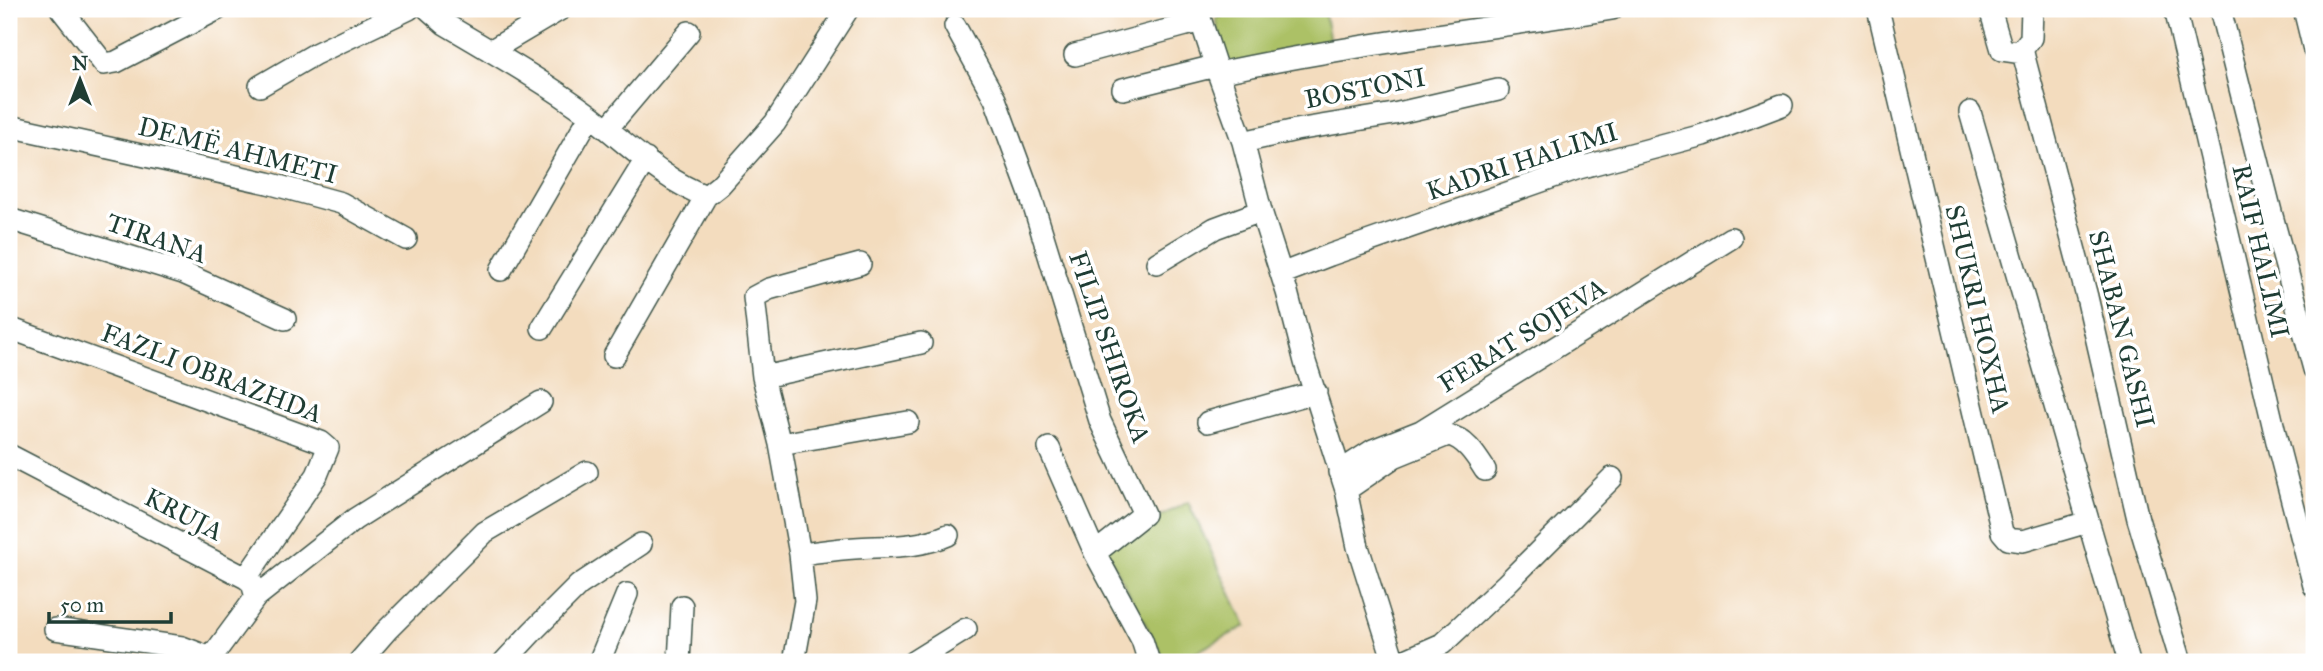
<svg xmlns="http://www.w3.org/2000/svg" width="2323" height="671" viewBox="0 0 2323 671" font-family="'IM FELL Great Primer',serif">
  <style>
    .green { fill: #acc166; stroke: #667f4d; stroke-width: 2 }
    .lines { fill: none; stroke-linecap: round; stroke-linejoin: round }
    .minor-casing { stroke: #3f5549; stroke-width: 24 }
    .minor { stroke: #fff; stroke-width: 21 }
    .labels { text-anchor: middle; stroke-width: 7; stroke-linejoin: round; paint-order: stroke }
    .street-label { font-size: 26px; fill: #1f3d34; stroke: #fff }
  </style>
  <rect width="100%" height="100%" fill="#fff"/>
  <filter id="ink" filterUnits="userSpaceOnUse"><feTurbulence type="fractalNoise" baseFrequency=".0143" numOctaves="2"/><feDisplacementMap in="SourceGraphic" scale="14" xChannelSelector="R" yChannelSelector="G"/><feConvolveMatrix kernelMatrix="1 2 1 2 8 2 1 2 1" color-interpolation-filters="sRGB"/></filter>
  <filter id="wash" filterUnits="userSpaceOnUse"><feTurbulence type="fractalNoise" baseFrequency=".00686" numOctaves="4" result="noise"/><feDisplacementMap in="SourceGraphic" scale="28" xChannelSelector="R" yChannelSelector="G"/><feGaussianBlur stdDeviation="1.57" result="paint"/><feColorMatrix in="noise" values="0 0 0 0 0 0 0 0 0 0 0 0 0 0 0 0 0 1.4 0 .05"/><feComposite in="paint" operator="in"/></filter>
  <g filter="url(#wash)">
    <rect width="100%" height="100%" fill="#f3dcbe"/>
    <path class="green" d="M1219 9H1324L1331 48 1226 69 1216 18 1221 17Z
      M1188 502 1246 626 1177 662H1166L1103 545Z"/>
  </g>
  <g filter="url(#ink)">
    <g class="lines">
      <defs>
        <path id="minor" d="M61 9 104 64 116 62 218 9
          M428 9 445 24C494 53 545 82 591 116 628 144 662 180 706 196L720 185 775 123 848 9
          M1197 9 1218 73 1243 142 1261 211 1287 292 1305 362 1346 490 1358 547 1394 662
          M1878 9 2002 532 2008 539 2023 541 2088 522
          M1990 9 2002 50 2023 53
          M2032 9 2031 38 2024 47 2023 53 2087 297 2138 519 2181 662
          M2175 9 2279 450 2314 586
          M2220 9 2271 212 2314 369
          M2304 9 2314 50
          M955 26 995 99 1031 197 1100 421 1144 514 1095 553 1142 640 1148 659 1146 662
          M490 51 561 9
          M1075 55 1201 21
          M1218 73C1348 45 1480 30 1612 9
          M260 86 315 54 409 9
          M1123 89 1215 66
          M1970 112 2129 662
          M9 126 268 183 341 203 406 239
          M607 129 689 32
          M1243 142 1296 130 1394 114 1498 90
          M9 219 183 273 285 319
          M1157 263 1215 228 1261 211
          M501 270 590 116
          M1281 274 1330 255 1579 168 1703 135 1782 105
          M9 328 321 442 328 448 317 475 246 578
          M542 328 646 159
          M614 356 706 196
          M763 377 921 343
          M1208 422 1316 392
          M780 444 908 422
          M1049 448 1095 553
          M9 455 246 578 252 583 256 597 211 658 182 647 55 629
          M1339 472 1373 450 1421 431 1731 238
          M1346 490 1394 457 1448 435C1465 438 1476 456 1485 470
          M800 554C818 552 837 549 855 548 887 546 919 548 948 535
          M256 597 355 519 541 402
          M359 662 387 630 485 532 587 472
          M504 662 532 632 579 585 641 544
          M599 662 627 594
          M679 662 682 606
          M794 662 805 601 800 554 780 444 763 377 754 297 769 289 860 264
          M913 662 966 629
          M1401 662 1442 644 1506 584 1612 478"/>
      </defs>
      <use href="#minor" class="minor-casing"/>
      <use href="#minor" class="minor"/>
    </g>
  </g>
  <g class="labels">
    <g class="street-label">
      <text transform="translate(1365 88) rotate(-11)" y="9">BOSTONI</text>
      <text transform="translate(238 150) rotate(14)" y="9">DEMË AHMETI</text>
      <text transform="translate(1522 161) rotate(-18)" y="9">KADRI HALIMI</text>
      <text transform="translate(157 238) rotate(19)" y="9">TIRANA</text>
      <text transform="translate(2261 251) rotate(77)" y="9">RAIF HALIMI</text>
      <text transform="translate(1978 309) rotate(77)" y="9">SHUKRI HOXHA</text>
      <text transform="translate(2122 329) rotate(76)" y="9">SHABAN GASHI</text>
      <text transform="translate(1522 335) rotate(-32)" y="9">FERAT SOJEVA</text>
      <text transform="translate(1110 347) rotate(71)" y="9">FILIP SHIROKA</text>
      <text transform="translate(212 373) rotate(21)" y="9">FAZLI OBRAZHDA</text>
      <text transform="translate(184 514) rotate(27)" y="9">KRUJA</text>
    </g>
  </g>
  <rect width="2323" height="671" fill="none" stroke="#fff" stroke-width="35"/>
  <g transform="translate(80 80)" stroke="#ffffff" stroke-width="5" paint-order="stroke">
  <path d="M0-5L12 26L0 18L-12 26Z" fill="#1f3d34"/>
  <text y="-10" font-size="19" font-weight="bold" text-anchor="middle" fill="#1f3d34">N</text>
  </g>
  <path d="M49 612v10h122v-10" fill="none" stroke="#1f3d34" stroke-width="3.5"/>
  <text x="60" y="612" font-size="21" fill="#1f3d34" stroke="#ffffff" stroke-width="5" paint-order="stroke">50 m</text>
</svg>
